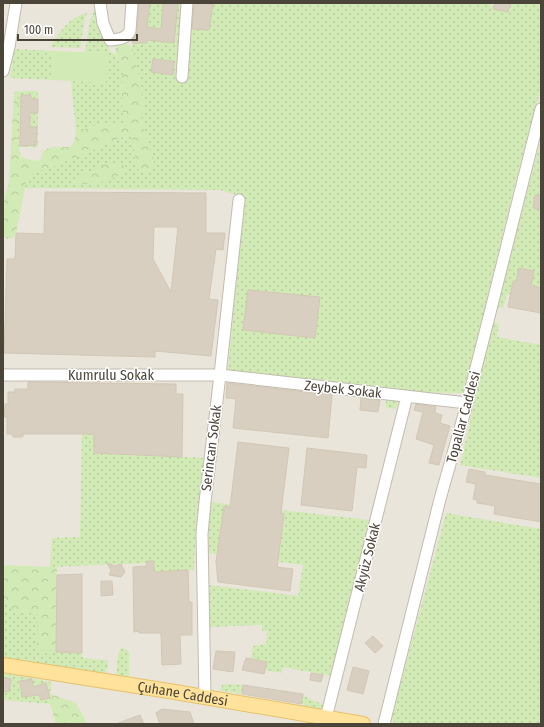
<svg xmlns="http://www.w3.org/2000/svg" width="544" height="727" viewBox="0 0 544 727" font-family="'Fira Sans Condensed',sans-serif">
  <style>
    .residential { fill: #eae5da }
    .grass { fill: url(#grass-dots); fill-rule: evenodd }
    .forest { fill: url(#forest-crowns) }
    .pitch { fill: #d2eab5 }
    .building { fill: #d8cfc1; stroke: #d3c7b4; fill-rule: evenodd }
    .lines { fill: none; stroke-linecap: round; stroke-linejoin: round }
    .minor-casing { stroke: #c2bbae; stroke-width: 13 }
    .major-casing { stroke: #e6c16a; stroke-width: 16 }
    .minor { stroke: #fff; stroke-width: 11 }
    .major { stroke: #ffe39c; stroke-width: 14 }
    .labels { text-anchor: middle; stroke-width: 3; stroke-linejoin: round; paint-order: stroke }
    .street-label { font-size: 14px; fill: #4b4439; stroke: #fff }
  </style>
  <defs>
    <pattern id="grass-dots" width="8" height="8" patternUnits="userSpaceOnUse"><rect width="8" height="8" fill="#d2eab5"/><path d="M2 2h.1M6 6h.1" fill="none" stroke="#b6ca9c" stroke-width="1.8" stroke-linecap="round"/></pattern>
    <pattern id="forest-crowns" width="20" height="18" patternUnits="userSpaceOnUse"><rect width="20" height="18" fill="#d2eab5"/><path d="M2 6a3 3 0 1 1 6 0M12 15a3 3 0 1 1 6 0" fill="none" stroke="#b6ca9c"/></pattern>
  </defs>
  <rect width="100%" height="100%" fill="#f6f3ec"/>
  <path class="residential" d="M3 3H541V724H3Z"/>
  <path class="grass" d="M136 3H183L177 81 184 83 187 80 191 3H483L504 8 506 3H541V88L516 180 464 393 407 392 399 397 396 409 386 408V400L380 398 227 381 244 201 240 196 221 190 25 188 26 183 33 173 57 165 130 134 134 143 135 162H154L141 120 143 107 142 90 132 48Z
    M95 7 110 52 115 54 117 60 124 69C119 87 122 107 127 124 110 121 90 125 76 134L71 81 106 83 107 53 85 52 90 21Z
    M87 13 85 18 80 48 50 47C60 32 68 18 87 13Z
    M14 49 53 51 52 80 10 78Z
    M14 91H38V147H18Z
    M541 139V300L507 294 503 308 497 307Z
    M493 322 499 324 497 337 541 345V478L460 465Z
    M82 434H94V453L205 458 196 525 194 570 154 572V561H147V563L50 567 52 538 80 537Z
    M210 502 370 520 331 676 283 667 282 673 265 670 267 662 251 659 253 646 266 644 267 631H262V625L210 627 208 585 298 596 303 565 208 553ZM224 506 284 514 278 557 218 550Z
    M446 513 541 529V724H396L393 721 392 717Z
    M3 602 12 603 13 610 38 614 57 652 82 653V655L83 658 104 660 108 661V666L106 673 103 675 3 660Z
    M122 648 128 650 129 653V678L116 676 118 656 120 649Z
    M3 673 51 682 50 704 3 700Z
    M226 684 243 685 242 694 220 691 222 685Z
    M303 694C309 702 319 699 324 707L321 709 312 708 301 704Z"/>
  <path class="forest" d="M125 41 132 48 142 90 143 107 141 120 154 162 149 171 139 172 135 162 134 143 130 134 57 165 34 173 26 183 16 233 13 238 8 239 4 236 3 206 9 181 14 95 15 93 18 95 17 141 21 157 26 159 39 161C42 158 41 155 43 152 48 145 62 147 69 147L73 144 76 134C90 125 110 121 126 124L122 109V77L124 69C116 61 114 53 117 42Z
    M121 164 126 167 127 170C112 182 94 184 76 184L74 183 79 177 103 165Z
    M3 565 57 567 56 650 37 651 38 614 12 610V603L3 602Z
    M50 694 76 703 85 719V724H56L50 704Z"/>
  <path class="pitch" d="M53 51 107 53 106 83 52 80Z"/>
  <path class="building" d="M139 3H150L147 27 161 29 163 3H178L174 43 147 40V43H132L137 32Z
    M194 3 213 4 209 30 192 29Z
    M495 3H511L508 12 493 9Z
    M153 59 174 61 173 75 151 72Z
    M21 95H31V99H38V113H30V127H37L36 145 20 146Z
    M45 192 206 193V233H225L223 250 216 249 209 299 218 300 211 356 155 351V357L4 353 7 259H15L16 233 44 234ZM154 227H178L171 292 153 259Z
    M535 195 541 196V210L533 208Z
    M519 268 534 271 531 285 541 288V313L508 307 513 281H516Z
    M248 290 320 297 315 338 243 330Z
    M28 382 176 384V394H183L182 457 94 453V434H23V437H13L12 434H7V417H4L5 404H8V392H15V389H28Z
    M227 383 332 395 328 438 233 428 236 399 226 398Z
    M361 398 380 400 378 412 360 410Z
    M416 404 436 407 435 413 442 415 440 423 450 426 439 465 429 463 434 445 416 439 423 412 414 410Z
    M238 442 289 448 281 513 284 514 277 567 293 569 290 591 218 582 216 562 224 506 230 507Z
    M307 448 367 455 366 468 357 467 352 511 301 505Z
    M469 469 485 472V475L541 484V522L494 514 495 506 477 503V500L473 499 476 484 466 482Z
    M147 561H154V572L188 570 189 602H192V635H180L181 664 162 665 161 633H139V631L134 632 133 567 146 566Z
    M107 563 115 566 121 564 125 572 121 577 109 575 111 571Z
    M82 574V653L56 652 57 575Z
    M101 581H112L113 595 101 596Z
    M373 636 383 646 375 653 365 643Z
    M216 651 235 652 233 672 213 669Z
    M246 658 267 662 264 674 242 670Z
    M353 667 369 671 363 694 347 690Z
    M311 673 323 675 321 682 310 680Z
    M3 678 11 679 9 692 3 691Z
    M32 679 33 687 46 683 50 698 41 700 39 695 22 697 20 681Z
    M243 685 303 694 301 704 242 694Z
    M162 709 190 712 194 724H160L156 713Z
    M140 715 144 724H119L118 723Z"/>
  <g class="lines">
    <defs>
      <path id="minor" d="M100 3 103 23 110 40C119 39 126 39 130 31L132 3
        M3 71 9 47 16 3
        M182 77 187 3
        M3 375H220L467 403
        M205 697 202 534 205 502 220 375 239 200
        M326 718 407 396
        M384 724 440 499 465 411 491 309 541 109"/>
      <g id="major">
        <path id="s1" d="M3 665 169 691 363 724"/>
      </g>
    </defs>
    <use href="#minor" class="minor-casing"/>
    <use href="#major" class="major-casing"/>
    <use href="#minor" class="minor"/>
    <use href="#major" class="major"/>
  </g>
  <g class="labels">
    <g class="street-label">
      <text x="111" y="380">Kumrulu Sokak</text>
      <text transform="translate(343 389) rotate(6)" y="5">Zeybek Sokak</text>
      <text transform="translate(463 417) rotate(-75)" y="5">Topallar Caddesi</text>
      <text transform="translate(211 448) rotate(-83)" y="5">Serincan Sokak</text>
      <text transform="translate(367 557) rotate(-76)" y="5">Akyüz Sokak</text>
      <text dy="5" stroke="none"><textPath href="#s1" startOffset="182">Çuhane Caddesi</textPath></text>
    </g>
  </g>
  <rect width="544" height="727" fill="none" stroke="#4b4439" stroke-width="8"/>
  <path d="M18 34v6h119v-6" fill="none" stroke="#4b4439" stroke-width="2"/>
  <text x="24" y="34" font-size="12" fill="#4b4439" stroke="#ffffff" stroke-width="3" paint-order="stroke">100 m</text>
</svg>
